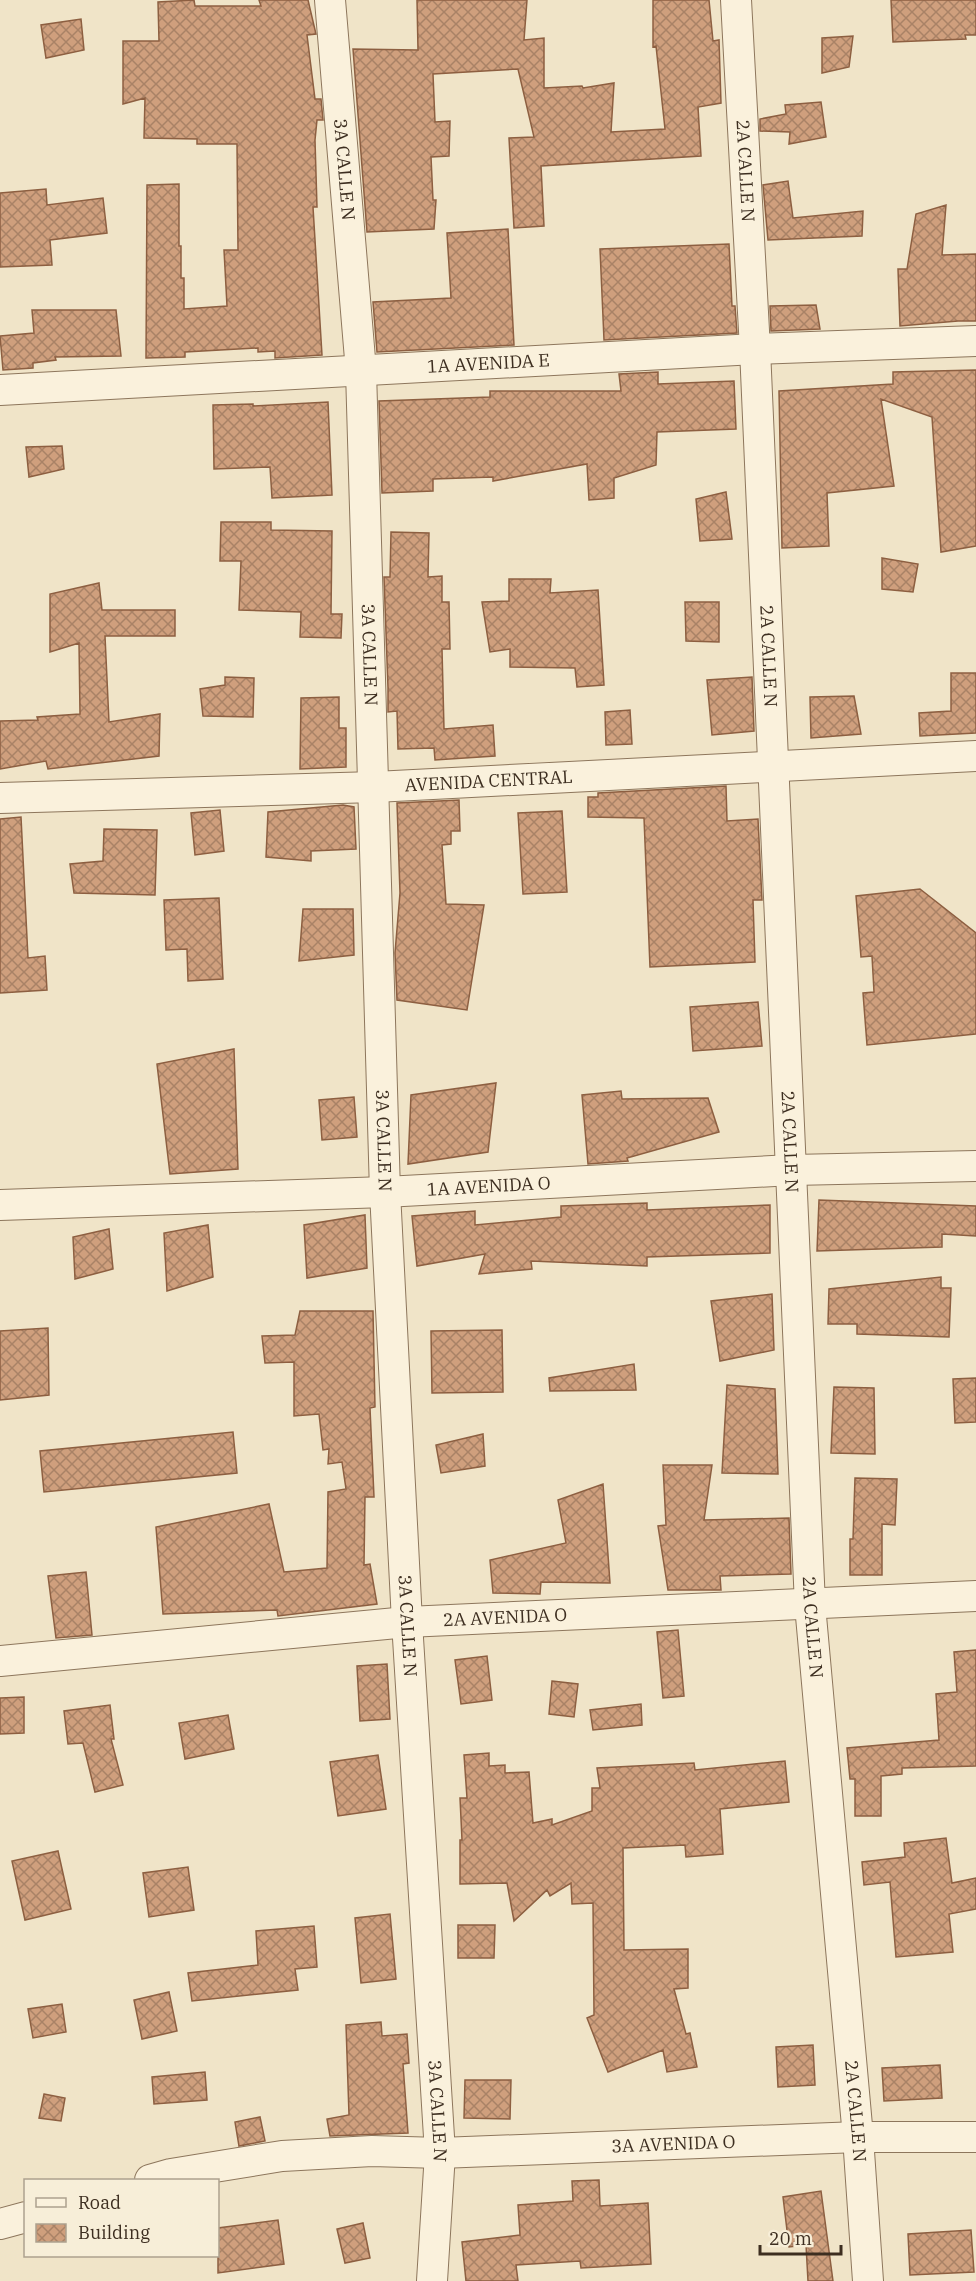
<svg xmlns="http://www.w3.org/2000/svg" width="976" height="2281" viewBox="0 0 976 2281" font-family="'IBM Plex Serif',serif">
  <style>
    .building { fill: url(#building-cross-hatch); stroke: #8d5f41; stroke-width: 1.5 }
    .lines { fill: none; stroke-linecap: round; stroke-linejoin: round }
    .minor-casing { stroke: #8d765c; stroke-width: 32 }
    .minor { stroke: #faf1dc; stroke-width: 30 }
    .labels { text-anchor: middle; stroke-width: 6; stroke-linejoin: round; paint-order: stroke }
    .street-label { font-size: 18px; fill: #3d2e20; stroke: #f7eed8 }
  </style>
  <defs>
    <pattern id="building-cross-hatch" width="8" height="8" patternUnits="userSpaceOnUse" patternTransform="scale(1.5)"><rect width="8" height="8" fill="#cf9f7d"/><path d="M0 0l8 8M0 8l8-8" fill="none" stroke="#a98266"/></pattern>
  </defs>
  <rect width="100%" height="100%" fill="#f0e4c8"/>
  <path class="building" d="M194 0 195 6H261L259 0H308L316 34 307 35 315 99H321L323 120H317L315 140 317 207H313L322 355 275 358V351L258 352V348L185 352V357L146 358 147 185 179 184V246H181V278H184V309L227 306 224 250H238L237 144H197V139L144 138 145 98 123 104V41H159L158 2Z
    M417 0H527L524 40 544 38V88L582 86 583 88 614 83 611 132 665 129 656 46 653 47V0H709L713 41 719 40 721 103 698 107 701 156 541 166 544 226 514 228 509 138 534 137 518 69 433 74 435 122 450 121 449 156 431 157 433 200H436L434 229 367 232 353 49 418 50Z
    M891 0H976V35H965L966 39 893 42Z
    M81 19 84 50 46 58 41 25Z
    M853 36 849 67 822 73V38Z
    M821 102 826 137 789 144 790 132 760 131V119L786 114 785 105Z
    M788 181 793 218 863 211 862 236 768 240 763 185Z
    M46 189 47 205 103 198 107 233 50 240 52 265 0 267V193Z
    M946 205 942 255 976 254V321H958L900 326 898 269H907L916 214Z
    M508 229 514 345 377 352 373 302 451 298 447 233Z
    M729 244 732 306H735L737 333 604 340 600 249Z
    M816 305 820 329 771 331 770 306Z
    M32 310H116L121 356 55 357 56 360 33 363V368L3 370 0 336 34 333Z
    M976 370V546L941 552 932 417 881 399 894 486 827 493 829 546 782 548 779 391 893 384V372Z
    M658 372V384L734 381 736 429 657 432 656 465 614 478V498L589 500 587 464 493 481V477L433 479V491L382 493 379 401 490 397V391H621L619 374Z
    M328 402 332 495 272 498 270 467 214 469 213 405 253 404V406Z
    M62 446 64 469 29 477 26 447Z
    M726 492 732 539 700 541 696 499Z
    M221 522H271V530L332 531 331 614H342L341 638 300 637 301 612 239 610 241 561H220Z
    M391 532 429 533 428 577 442 576V602H449L450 649H442L444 729 493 725 495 756 435 760 434 748 398 749 397 711 388 712V688L384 577H390Z
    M882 558 918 564 913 592 882 589Z
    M509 579H551L550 593 598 590 604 685 577 687 575 668 510 667V649L490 652 482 602 509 601Z
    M99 583 102 610H175V636H105L109 722 160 714 159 756 48 769 46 761 0 769V721L38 720 37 717 80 714 79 643 50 652V594Z
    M685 602H719V642L686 641Z
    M951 673H976V733L920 736 919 713 951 711Z
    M225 677 254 678 253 717 203 716 200 689 225 685Z
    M752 677 754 731 712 735 707 680Z
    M854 696 861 734 811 738 810 697Z
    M339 697V728H346V767L300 769 301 698Z
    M630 710 632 744 606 745 605 712Z
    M726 786 727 821 758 819 762 900H753L755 962 650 967 644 818 588 817V797H598V793Z
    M459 800 460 831H451V844L442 845 446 904 484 905 467 1010 397 1000 395 953 400 893 397 803Z
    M343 805 354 807 356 849 311 851V861L266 857 268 812Z
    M220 810 224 851 195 855 191 813Z
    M562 811 567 892 523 894 518 813Z
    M21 817 28 958 45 956 47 990 0 993V819Z
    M104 829 157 830 155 895 74 893 70 864 103 861Z
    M920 889 976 933V1034L867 1045 863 993 874 992 872 956 861 957 856 896Z
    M219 898 223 979 188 981 187 949 166 950 164 900Z
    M303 909H353L354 955 299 961Z
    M758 1002 762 1046 693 1051 690 1007Z
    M234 1049 238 1169 170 1174 157 1064Z
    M496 1083 488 1152 408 1164 411 1095Z
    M621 1091 622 1099 708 1098 719 1132 627 1158 628 1161 588 1164 582 1095Z
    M354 1097 357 1137 322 1140 319 1100Z
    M819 1200 976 1206V1236L942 1234V1247L817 1251Z
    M647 1203V1210L770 1205V1253L647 1257V1266L531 1261 532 1269 479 1274 485 1254 417 1266 412 1216 475 1211V1225L561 1217V1206Z
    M365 1215 367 1268 307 1278 304 1225Z
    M208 1225 213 1277 167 1291 164 1233Z
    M109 1229 113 1269 75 1279 73 1237Z
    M941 1277V1288H951L949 1337 857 1334V1324H828L829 1289Z
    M772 1294 774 1350 720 1361 711 1301Z
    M300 1311H373L375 1407 370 1408 374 1497H365L364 1565 370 1564 377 1604 278 1616 277 1610 163 1614 156 1527 269 1504 284 1572 327 1568 328 1492 346 1489 342 1462 328 1464 329 1449 323 1450 319 1414 294 1416V1362L265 1363 262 1336 295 1335Z
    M48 1328 49 1395 0 1400V1331Z
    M502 1330 503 1392 432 1393 431 1331Z
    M634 1364 636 1390 550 1391 549 1378Z
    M976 1378V1422L955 1423 953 1379Z
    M727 1385 775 1389 778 1474 722 1473Z
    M834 1387 874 1388 875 1454 831 1453Z
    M233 1432 237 1473 44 1492 40 1451Z
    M483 1434 485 1466 441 1473 436 1445Z
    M663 1465H712L704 1520 789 1518 791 1574 720 1576 721 1590H668L658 1526 666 1525Z
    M855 1478 897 1479 895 1525 882 1524V1575H850V1539H853Z
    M603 1484 610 1583 541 1582 540 1594 493 1593 490 1560 566 1543 558 1500Z
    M86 1572 92 1635 56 1638 48 1576Z
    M678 1630 684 1696 663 1698 657 1632Z
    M976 1650V1766L902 1768V1774L881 1776V1816H855V1779H850L847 1748 939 1740 936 1694 957 1692 954 1652Z
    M487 1656 492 1700 461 1704 455 1660Z
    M387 1664 390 1719 360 1721 357 1666Z
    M552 1681 578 1684 574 1717 549 1714Z
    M24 1697V1733L0 1734V1698Z
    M641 1704 642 1725 593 1730 590 1710Z
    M110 1705 114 1739H111L123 1785 95 1792 83 1743 68 1744 64 1711Z
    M228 1715 234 1749 185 1759 179 1723Z
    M489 1753V1766L505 1765V1773L529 1772 533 1823 552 1819V1825L592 1811V1788H600L597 1768 694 1763 695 1770 785 1761 789 1802 720 1809 723 1854 686 1857 685 1845 623 1848 624 1950 688 1949V1988L674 1989 686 2034 690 2033 697 2067 667 2072 663 2050 608 2072 587 2018 594 2015 593 1903 572 1904 571 1883 550 1896 547 1890 514 1921 507 1883 460 1884V1840H462L460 1798H467L464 1755Z
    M378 1755 386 1809 338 1816 330 1762Z
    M946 1838 952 1883 976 1878V1909L949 1914 953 1952 896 1957 890 1882 864 1885 862 1862 905 1857 904 1843Z
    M58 1851 71 1909 25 1920 12 1861Z
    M188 1867 194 1910 149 1917 143 1873Z
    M390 1914 396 1979 361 1983 355 1918Z
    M458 1925H495L494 1958H458Z
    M314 1926 317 1967 295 1969 298 1990 192 2001 188 1973 258 1965 256 1931Z
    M169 1992 177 2031 142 2039 134 2000Z
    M62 2004 66 2032 33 2038 28 2009Z
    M381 2022 382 2036 407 2034 409 2063 403 2064 408 2133 330 2136 327 2119 349 2115 346 2025Z
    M813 2045 815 2085 778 2087 776 2047Z
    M940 2065 942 2098 884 2101 882 2068Z
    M205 2072 207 2100 154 2104 152 2077Z
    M465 2080H511L510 2119 464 2118Z
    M44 2094 65 2098 61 2121 39 2118Z
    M260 2117 265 2141 239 2146 235 2122Z
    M599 2180 600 2206 648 2203 651 2264 581 2268 580 2261 516 2265 518 2281H466L462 2242 520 2235 518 2205 573 2201 572 2181Z
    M821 2191 833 2281H808L806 2245 789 2247 783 2197Z
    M278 2220 284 2264 218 2273V2228Z
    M363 2223 370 2258 345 2263 337 2229Z
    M971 2230 974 2272 910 2275 908 2234Z"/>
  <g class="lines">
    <defs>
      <g id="minor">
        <path id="s1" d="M330 0 361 371 385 1192 407 1622 440 2153 432 2281"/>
        <path id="s2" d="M736 0 755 349 810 1605 858 2137 868 2281"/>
        <path id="s3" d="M0 390 755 349 976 341"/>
        <path id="s4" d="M0 798 375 787 976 756"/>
        <path id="s5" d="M0 1205 385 1192 792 1170 976 1166"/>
        <path id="s6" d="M0 1661 407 1622 976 1596"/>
        <path id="s7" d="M150 2180 171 2174 282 2156 372 2151 440 2153 858 2137H976"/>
        <path d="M0 2224 26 2217"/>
      </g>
    </defs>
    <use href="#minor" class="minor-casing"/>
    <use href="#minor" class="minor"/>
  </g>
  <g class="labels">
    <g class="street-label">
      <text dy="6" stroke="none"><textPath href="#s1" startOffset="170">3A CALLE N</textPath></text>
      <text dy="6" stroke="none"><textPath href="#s2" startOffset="171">2A CALLE N</textPath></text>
      <text dy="6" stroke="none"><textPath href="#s3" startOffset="489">1A AVENIDA E</textPath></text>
      <text dy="6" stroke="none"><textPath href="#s1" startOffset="656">3A CALLE N</textPath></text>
      <text dy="6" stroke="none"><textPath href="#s2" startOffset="657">2A CALLE N</textPath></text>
      <text dy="6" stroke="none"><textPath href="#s4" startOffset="489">AVENIDA CENTRAL</textPath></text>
      <text dy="6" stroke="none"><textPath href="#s1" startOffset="1142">3A CALLE N</textPath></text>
      <text dy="6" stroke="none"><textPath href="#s2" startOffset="1143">2A CALLE N</textPath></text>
      <text dy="6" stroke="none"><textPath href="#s5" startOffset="489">1A AVENIDA O</textPath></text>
      <text dy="6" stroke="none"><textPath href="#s6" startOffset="507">2A AVENIDA O</textPath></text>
      <text dy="6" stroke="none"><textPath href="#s1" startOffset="1628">3A CALLE N</textPath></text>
      <text dy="6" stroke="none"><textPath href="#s2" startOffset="1629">2A CALLE N</textPath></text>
      <text dy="6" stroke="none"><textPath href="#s1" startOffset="2114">3A CALLE N</textPath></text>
      <text dy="6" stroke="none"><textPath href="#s2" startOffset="2115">2A CALLE N</textPath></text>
      <text dy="6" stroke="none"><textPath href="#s7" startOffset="526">3A AVENIDA O</textPath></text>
    </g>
  </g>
  <rect x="24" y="2179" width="195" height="78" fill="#f7eed8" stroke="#ada18e" stroke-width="1.5"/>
  <rect x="36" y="2198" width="30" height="9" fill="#faf1dc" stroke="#ada18e" stroke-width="1.5"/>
  <text x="78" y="2209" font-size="18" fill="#3d2e20">Road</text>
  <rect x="36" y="2224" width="30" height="18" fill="url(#building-cross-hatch)" stroke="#ada18e" stroke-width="1.5"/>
  <text x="78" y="2239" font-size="18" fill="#3d2e20">Building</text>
  <path d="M760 2245v9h81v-9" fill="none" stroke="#3d2e20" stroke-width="3"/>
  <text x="769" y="2245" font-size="18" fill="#3d2e20" stroke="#f7eed8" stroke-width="4.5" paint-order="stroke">20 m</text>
</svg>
